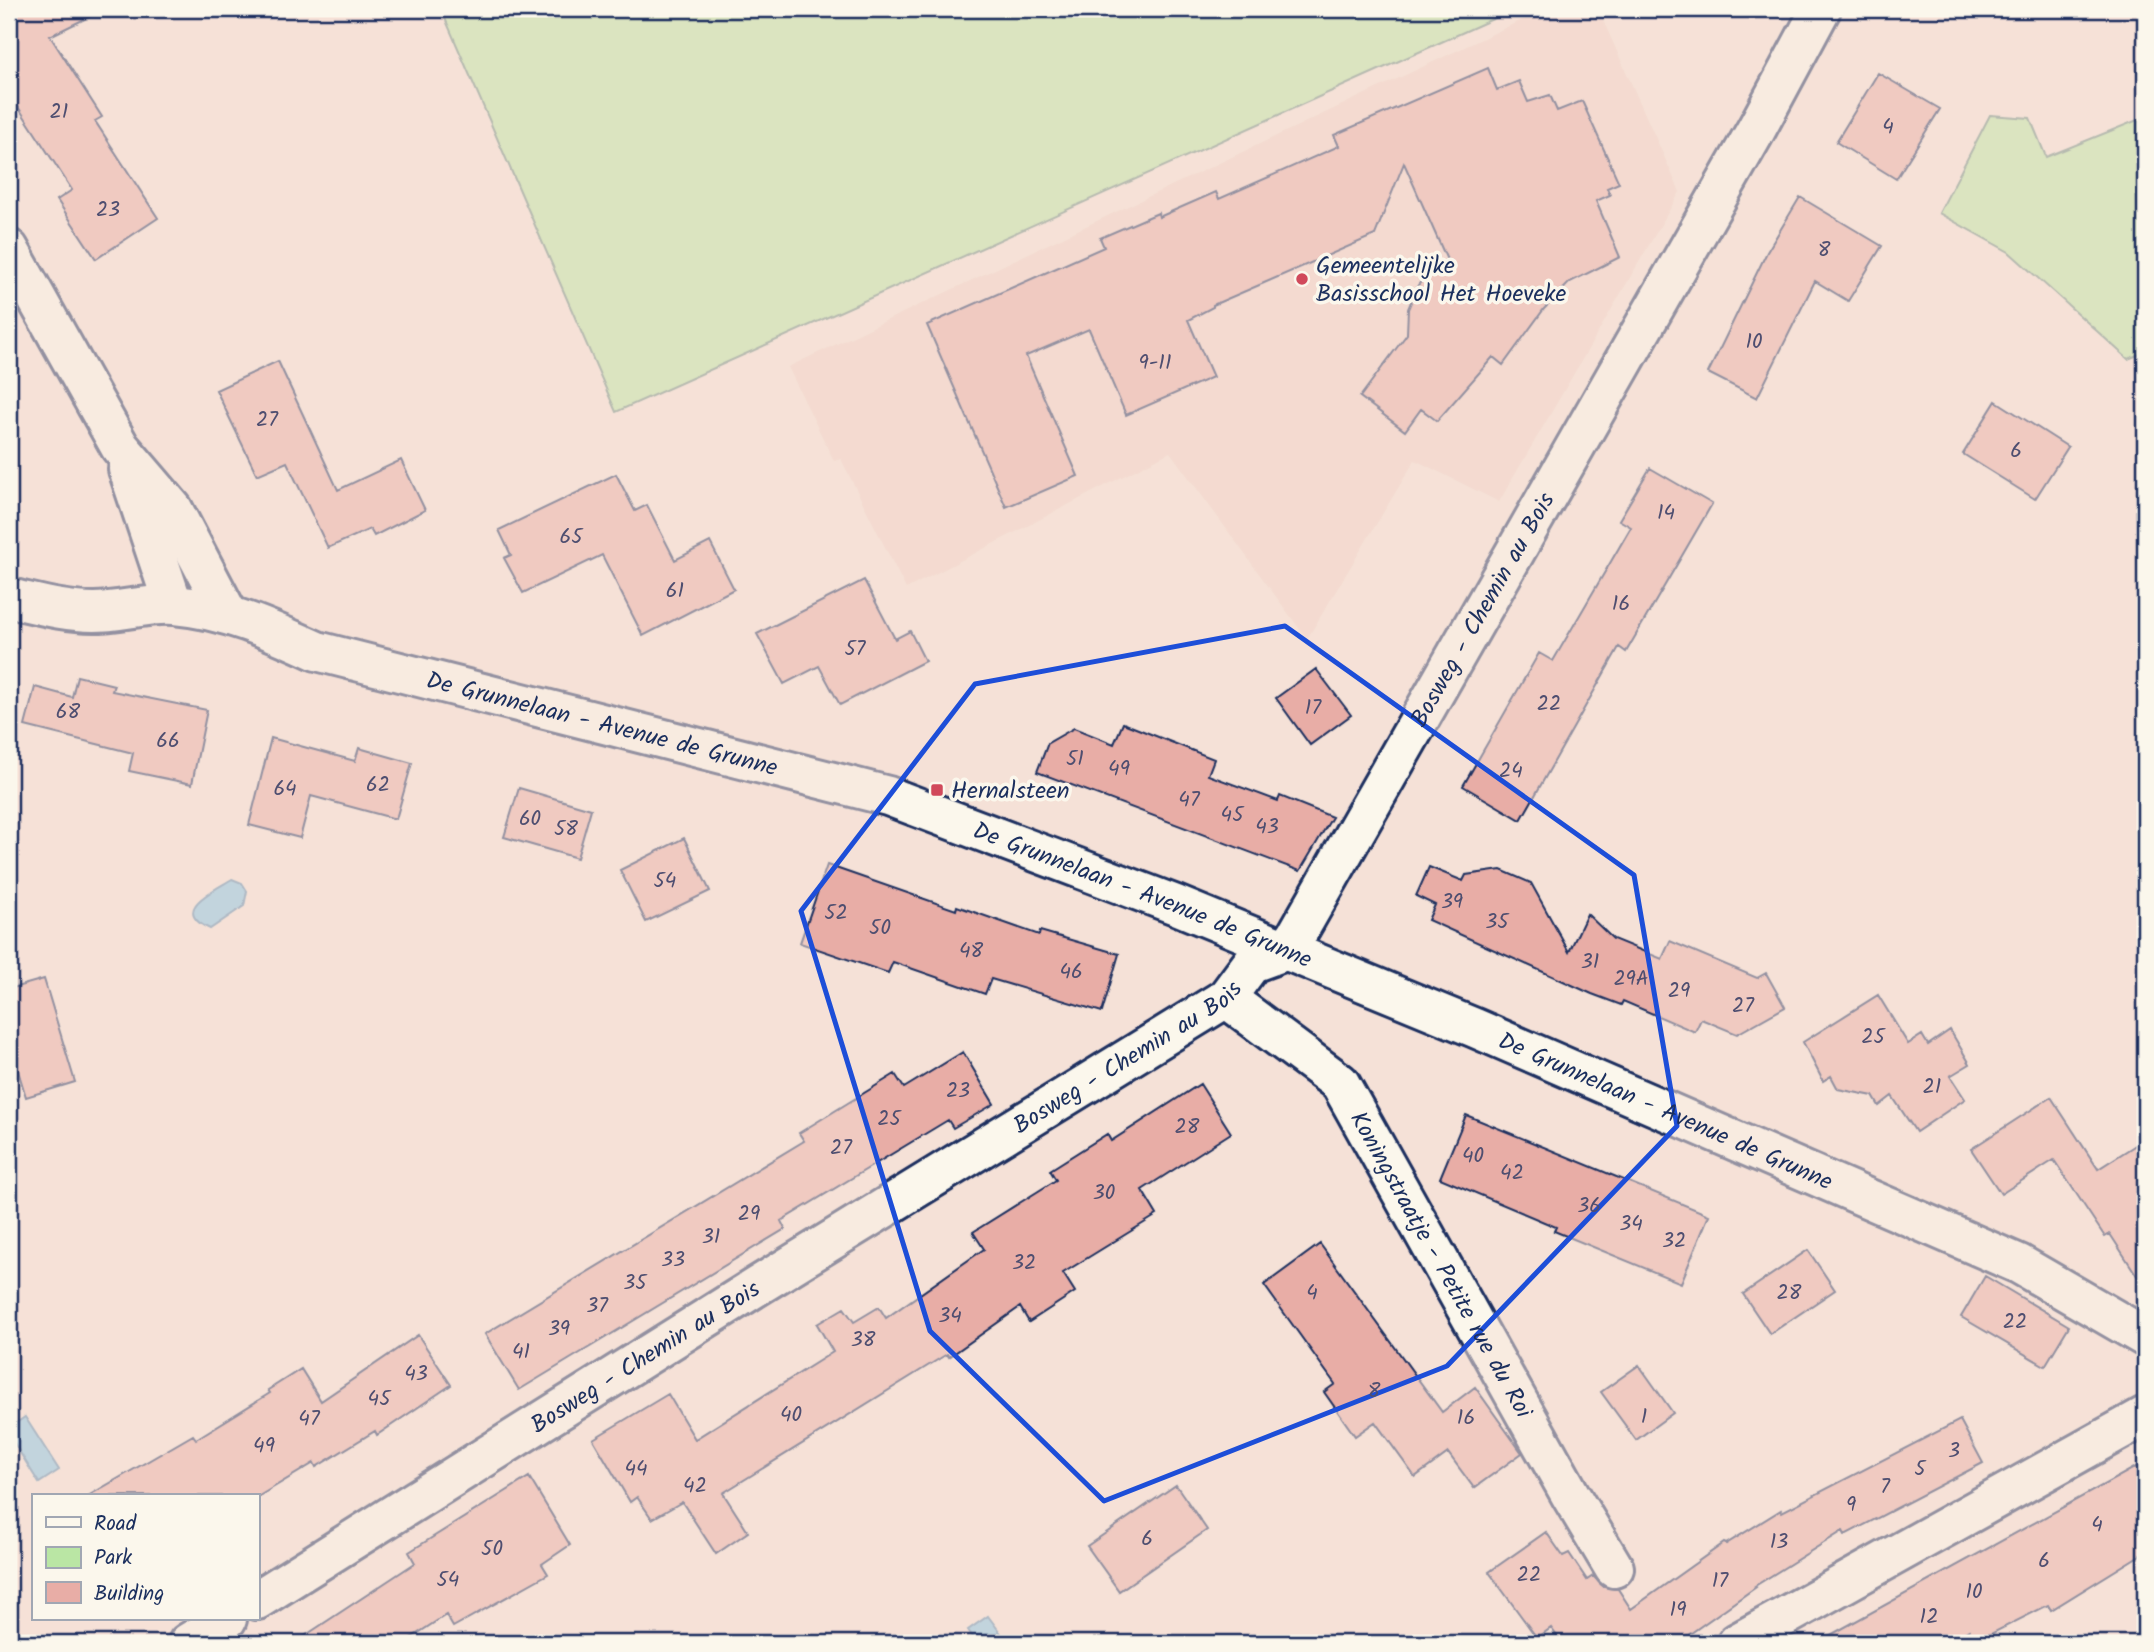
<svg xmlns="http://www.w3.org/2000/svg" width="2154" height="1652" viewBox="0 0 2154 1652" font-family="Kalam,sans-serif">
  <style>
    .built { fill: #f1d1c8 }
    .green { fill: #bae6a4; stroke: #6a8a81; stroke-width: 2 }
    .water { fill: #84c3e4; stroke: #5a88ae; stroke-width: 2 }
    .building { fill: #e8ada6; stroke: #1b2f5e; stroke-width: 2 }
    .lines { fill: none; stroke-linecap: round; stroke-linejoin: round }
    .street-casing { stroke: #1b2f5e; stroke-width: 44 }
    .secondary-casing { stroke: #1b2f5e; stroke-width: 44 }
    .street { stroke: #fbf7ec; stroke-width: 38 }
    .secondary { stroke: #fbf7ec; stroke-width: 38 }
    .marked { fill: none; stroke: #1d4ed8; stroke-width: 5; stroke-linejoin: round }
    .poi-dot { fill: #d1495b; stroke: #fbf7ec; stroke-width: 2.5 }
    .labels { text-anchor: middle; stroke-width: 7; stroke-linejoin: round; paint-order: stroke }
    .number-label { font-size: 21px; fill: #4e4e70 }
    .poi-label { font-size: 24px; fill: #1b2f5e; stroke: #fbf7ec; text-anchor: start }
    .street-label { font-size: 24px; fill: #1b2f5e; stroke: #fbf7ec }
  </style>
  <rect width="100%" height="100%" fill="#f5e1d7"/>
  <filter id="ink" filterUnits="userSpaceOnUse"><feTurbulence type="fractalNoise" baseFrequency=".0143" numOctaves="2"/><feDisplacementMap in="SourceGraphic" scale="14" xChannelSelector="R" yChannelSelector="G"/><feConvolveMatrix kernelMatrix="1 2 1 2 8 2 1 2 1" color-interpolation-filters="sRGB"/></filter>
  <g filter="url(#ink)">
    <path class="built" d="M1545 9H1598L1680 192 1499 502 1415 460 1307 639 1170 452 906 589 841 459 834 461 788 367Z"/>
    <path class="green" d="M441 9H1515L616 412Z
      M1990 115 2030 118 2046 157 2145 117V352L2128 359 2009 252 1939 213Z"/>
    <path class="water" d="M232 879 242 883 247 891 244 906 210 929C169 910 213 891 232 879Z
      M25 1417 59 1470 39 1483 9 1435V1428Z
      M988 1616 1008 1643H977L968 1630Z"/>
    <path class="building" d="M9 9H105L50 36 102 117 95 121 158 218 96 259 57 200 72 190 9 93Z
      M1488 68 1497 90 1519 81 1528 102 1550 95 1557 111 1582 101 1619 183 1607 188 1610 195 1596 201 1620 257 1570 282 1544 309 1503 365 1493 357 1437 421 1421 409 1405 431 1360 397 1407 334 1408 309 1418 285 1427 275 1447 260 1404 163 1375 235 1213 305V307L1188 320 1213 377 1126 415 1089 329 1026 356 1078 476 1006 507 927 325 1104 247 1100 238 1158 213 1159 217 1216 192 1219 199 1339 146 1334 135Z
      M1878 73 1940 109 1896 179 1836 142Z
      M1800 197 1882 246 1848 301 1815 281 1757 398 1708 373 1767 252Z
      M278 361 338 490 401 460 425 510 374 536 370 529 328 548 287 462 257 475 216 390Z
      M1996 401 2068 447 2035 499 1963 454Z
      M1650 468 1712 504 1626 652 1619 647 1521 820 1463 786 1539 653 1553 661 1631 527 1619 520Z
      M616 474 635 511 647 505 675 560 710 542 734 589 643 636 602 555 523 593 504 558 511 555 499 530Z
      M864 580 895 639 910 631 925 661 840 705 819 666 784 684 757 634Z
      M1316 669 1351 715 1310 745 1276 698Z
      M77 676 114 685 112 691 207 710 192 784 129 771 133 753 25 726 35 687 72 697Z
      M1123 723 1214 759 1208 775 1278 801 1280 796 1332 817 1300 871 1037 772 1048 743 1074 728 1114 744Z
      M271 738 355 761 359 748 412 763 396 819 311 796 300 838 249 825Z
      M519 788 591 809 577 858 504 837Z
      M684 838 710 891 646 922 620 870Z
      M827 865 956 910 957 906 1039 935 1040 931 1119 954 1102 1012 991 979 985 994 893 962 888 973 800 943Z
      M1429 867 1463 881 1466 875 1501 870 1531 883 1569 952 1587 914 1613 939 1662 959 1670 941 1757 978 1766 973 1785 1007 1737 1034 1701 1019 1695 1032 1623 1001 1621 1005 1592 994 1428 920 1435 905 1416 896Z
      M44 979 75 1082 26 1097 9 1041V989Z
      M1878 995 1908 1044 1922 1035 1928 1045 1950 1030 1970 1064 1950 1076 1965 1099 1916 1132 1892 1096 1879 1106 1873 1096 1838 1089 1831 1076 1823 1081 1803 1042Z
      M963 1052 994 1104 953 1128 948 1120 781 1221 785 1229 519 1390 485 1334 804 1141 799 1133 895 1074 904 1088Z
      M1200 1084 1231 1133 1142 1190 1157 1215 1063 1273 1075 1292 1029 1322 1020 1307 949 1357 947 1354 723 1493 748 1532 716 1554 682 1502 652 1519 637 1497 630 1502 593 1439 668 1394 695 1439 833 1352 817 1324 844 1308 854 1322 879 1307 886 1318 984 1249 973 1232 1056 1180 1050 1170 1107 1134 1111 1141Z
      M2051 1097 2098 1169 2145 1139V1288L2110 1234 2105 1237 2054 1160 2001 1194 1971 1149Z
      M1466 1115 1709 1215 1681 1283 1554 1231 1556 1227 1440 1178Z
      M1320 1244 1442 1412 1475 1387 1522 1453 1474 1488 1448 1453 1415 1477 1375 1422 1355 1436 1324 1392 1335 1384 1264 1285Z
      M1808 1250 1835 1290 1770 1334 1743 1294Z
      M1985 1276 2069 1326 2045 1366 1961 1317Z
      M418 1335 451 1385 377 1435 375 1431 316 1467 314 1463 259 1496H88L193 1435 196 1439 270 1393 268 1390 301 1369 321 1401Z
      M1639 1365 1673 1413 1636 1440 1601 1392Z
      M1960 1420 1983 1463 1845 1535 1843 1531 1755 1586 1756 1587 1677 1643H1562L1551 1628 1537 1638 1489 1572 1546 1532 1563 1556 1569 1553 1587 1580 1593 1576 1604 1587 1618 1589 1631 1609 1724 1543 1726 1544 1781 1510 1782 1512Z
      M2145 1462V1552L2051 1610 2048 1605 1975 1642 1969 1630 1948 1643H1816Z
      M529 1477 570 1545 542 1564 548 1574 453 1627 446 1615 403 1643H294L415 1563 409 1552Z
      M1176 1485 1207 1530 1119 1591 1087 1546Z"/>
    <g class="lines">
      <defs>
        <g id="street">
          <path d="M9 249 120 447 173 509 228 614"/>
          <path d="M128 469 173 604"/>
          <path id="s1" d="M1226 998 1340 1083 1571 1496 1614 1568"/>
          <path id="s2" d="M257 1600 759 1285 1226 998 1252 963 1285 951 1297 934 1756 130 1821 9"/>
          <path d="M188 1643 227 1619"/>
          <path d="M1737 1643 2145 1416"/>
        </g>
        <g id="secondary">
          <path id="s3" d="M9 598C37 604 64 612 94 612 120 612 148 603 174 605 225 609 271 630 317 651L888 796 1176 905 1475 1028 2019 1264 2145 1337"/>
        </g>
      </defs>
      <use href="#street" class="street-casing"/>
      <use href="#secondary" class="secondary-casing"/>
      <use href="#street" class="street"/>
      <use href="#secondary" class="secondary"/>
    </g>
  </g>
  <path d="M0 0H2154V1652H0ZM1285 626 1634 875 1677 1126 1447 1366 1104 1501 930 1331 801 911 975 684Z" fill="#f5e1d7" fill-opacity=".55" fill-rule="evenodd"/>
  <path class="marked" d="M1285 626 1634 875 1677 1126 1447 1366 1104 1501 930 1331 801 911 975 684Z"/>
  <g class="poi-dot">
    <circle cx="1302" cy="279" r="7"/>
    <rect x="930" y="783" width="14" height="14" rx="3.5"/>
  </g>
  <g class="labels">
    <g class="number-label">
      <text x="59" y="118">21</text>
      <text x="1888" y="133">4</text>
      <text x="108" y="216">23</text>
      <text x="1824" y="256">8</text>
      <text x="1754" y="348">10</text>
      <text x="1155" y="369">9-11</text>
      <text x="267" y="426">27</text>
      <text x="2016" y="457">6</text>
      <text x="1666" y="519">14</text>
      <text x="571" y="543">65</text>
      <text x="675" y="597">61</text>
      <text x="1621" y="610">16</text>
      <text x="855" y="655">57</text>
      <text x="1549" y="710">22</text>
      <text x="1313" y="714">17</text>
      <text x="68" y="718">68</text>
      <text x="168" y="747">66</text>
      <text x="1075" y="765">51</text>
      <text x="1119" y="775">49</text>
      <text x="1511" y="777">24</text>
      <text x="378" y="791">62</text>
      <text x="285" y="795">64</text>
      <text x="1189" y="806">47</text>
      <text x="1232" y="821">45</text>
      <text x="530" y="825">60</text>
      <text x="1267" y="833">43</text>
      <text x="566" y="835">58</text>
      <text x="665" y="887">54</text>
      <text x="1452" y="908">39</text>
      <text x="836" y="919">52</text>
      <text x="1497" y="928">35</text>
      <text x="880" y="934">50</text>
      <text x="971" y="957">48</text>
      <text x="1590" y="968">31</text>
      <text x="1071" y="978">46</text>
      <text x="1631" y="985">29A</text>
      <text x="1679" y="997">29</text>
      <text x="1743" y="1012">27</text>
      <text x="1873" y="1043">25</text>
      <text x="1932" y="1093">21</text>
      <text x="958" y="1097">23</text>
      <text x="889" y="1125">25</text>
      <text x="1187" y="1133">28</text>
      <text x="841" y="1154">27</text>
      <text x="1473" y="1162">40</text>
      <text x="1512" y="1179">42</text>
      <text x="1104" y="1199">30</text>
      <text x="1589" y="1212">36</text>
      <text x="749" y="1220">29</text>
      <text x="1631" y="1230">34</text>
      <text x="711" y="1243">31</text>
      <text x="1674" y="1247">32</text>
      <text x="673" y="1266">33</text>
      <text x="1024" y="1269">32</text>
      <text x="635" y="1289">35</text>
      <text x="1312" y="1299">4</text>
      <text x="1789" y="1299">28</text>
      <text x="597" y="1312">37</text>
      <text x="950" y="1322">34</text>
      <text x="2015" y="1328">22</text>
      <text x="559" y="1335">39</text>
      <text x="863" y="1346">38</text>
      <text x="521" y="1358">41</text>
      <text x="416" y="1380">43</text>
      <text x="1374" y="1397">8</text>
      <text x="379" y="1405">45</text>
      <text x="791" y="1421">40</text>
      <text x="1644" y="1423">1</text>
      <text x="1466" y="1424">16</text>
      <text x="309" y="1425">47</text>
      <text x="264" y="1452">49</text>
      <text x="1954" y="1457">3</text>
      <text x="636" y="1475">44</text>
      <text x="1920" y="1475">5</text>
      <text x="695" y="1492">42</text>
      <text x="1885" y="1493">7</text>
      <text x="1851" y="1511">9</text>
      <text x="2097" y="1531">4</text>
      <text x="1147" y="1545">6</text>
      <text x="1779" y="1548">13</text>
      <text x="492" y="1555">50</text>
      <text x="2044" y="1567">6</text>
      <text x="1529" y="1581">22</text>
      <text x="448" y="1586">54</text>
      <text x="1720" y="1587">17</text>
      <text x="1974" y="1598">10</text>
      <text x="1678" y="1616">19</text>
      <text x="1929" y="1623">12</text>
    </g>
    <g class="poi-label">
      <text x="1316" y="273">Gemeentelijke<tspan x="1316" dy="28">Basisschool Het Hoeveke</tspan></text>
      <text x="951" y="798">Hernalsteen</text>
    </g>
    <g class="street-label">
      <text dy="8" stroke="none"><textPath href="#s2" startOffset="1614">Bosweg - Chemin au Bois</textPath></text>
      <text dy="8" stroke="none"><textPath href="#s3" startOffset="612">De Grunnelaan - Avenue de Grunne</textPath></text>
      <text dy="8" stroke="none"><textPath href="#s3" startOffset="1180">De Grunnelaan - Avenue de Grunne</textPath></text>
      <text dy="8" stroke="none"><textPath href="#s2" startOffset="1026">Bosweg - Chemin au Bois</textPath></text>
      <text dy="8" stroke="none"><textPath href="#s3" startOffset="1746">De Grunnelaan - Avenue de Grunne</textPath></text>
      <text dy="8" stroke="none"><textPath href="#s1" startOffset="350">Koningstraatje - Petite rue du Roi</textPath></text>
      <text dy="8" stroke="none"><textPath href="#s2" startOffset="458">Bosweg - Chemin au Bois</textPath></text>
    </g>
  </g>
  <rect width="2154" height="1652" fill="none" stroke="#fbf7ec" stroke-width="35"/>
  <rect x="18" y="18" width="2119" height="1617" fill="none" stroke="#1b2f5e" stroke-width="2.5" filter="url(#ink)"/>
  <rect x="32" y="1494" width="228" height="126" fill="#fbf7ec" stroke="#a1a7b3" stroke-width="2"/>
  <rect x="46" y="1517" width="35" height="10" fill="#fbf7ec" stroke="#a1a7b3" stroke-width="2"/>
  <text x="94" y="1530" font-size="21" fill="#1b2f5e">Road</text>
  <rect x="46" y="1547" width="35" height="21" fill="#bae6a4" stroke="#a1a7b3" stroke-width="2"/>
  <text x="94" y="1564" font-size="21" fill="#1b2f5e">Park</text>
  <rect x="46" y="1582" width="35" height="21" fill="#e8ada6" stroke="#a1a7b3" stroke-width="2"/>
  <text x="94" y="1600" font-size="21" fill="#1b2f5e">Building</text>
</svg>
